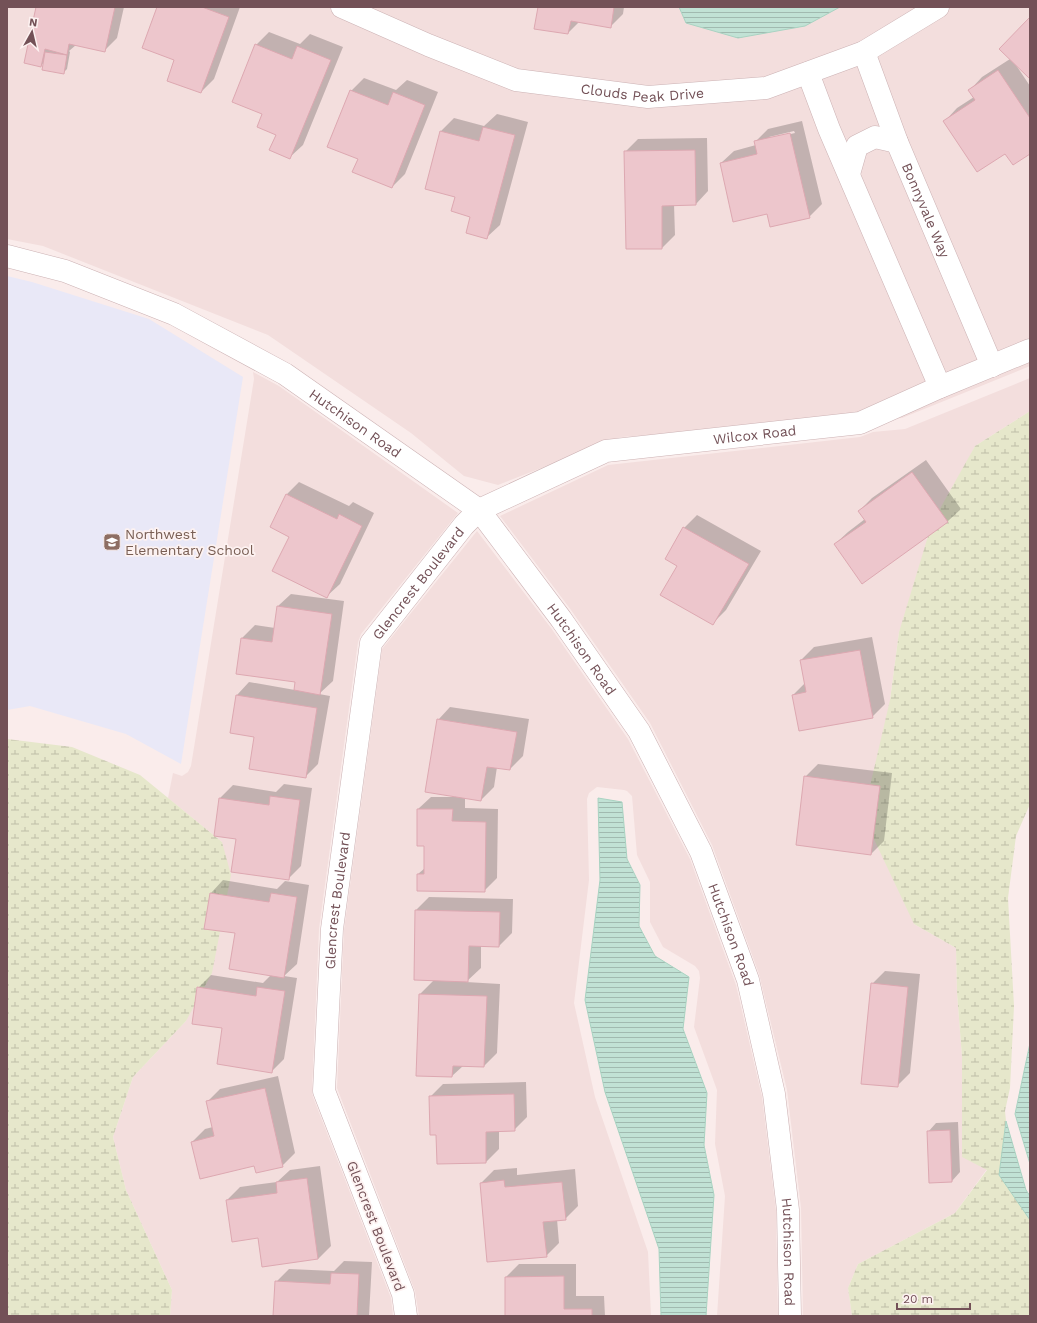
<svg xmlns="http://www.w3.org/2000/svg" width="1037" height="1323" viewBox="0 0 1037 1323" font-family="'Work Sans',sans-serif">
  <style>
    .residential { fill: #f3dedd }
    .education { fill: #e9e8f7 }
    .wetland { fill: url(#wetland-marsh) }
    .water { fill: url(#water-rules); stroke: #a9d3c2 }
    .shadow { fill: #0003; fill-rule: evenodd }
    .building { fill: #edc6cc; stroke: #dda8b1 }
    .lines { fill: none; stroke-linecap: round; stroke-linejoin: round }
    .minor-casing { stroke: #ccb2b4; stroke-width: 23 }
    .minor { stroke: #fff; stroke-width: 22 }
    .labels { text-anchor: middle; stroke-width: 3.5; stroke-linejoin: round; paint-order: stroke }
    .street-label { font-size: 14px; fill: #735157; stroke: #fdf2f1 }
    .education-label { font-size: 14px; fill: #785e54; stroke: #fdf2f1; text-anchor: start }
  </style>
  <defs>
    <pattern id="wetland-marsh" width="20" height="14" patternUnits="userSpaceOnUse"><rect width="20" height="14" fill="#e6e7cb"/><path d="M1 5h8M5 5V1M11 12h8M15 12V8" fill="none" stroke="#bfbea8"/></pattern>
    <pattern id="water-rules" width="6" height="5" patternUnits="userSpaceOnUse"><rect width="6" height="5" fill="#c1e2d5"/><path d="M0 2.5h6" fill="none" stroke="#a1bab0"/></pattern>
  </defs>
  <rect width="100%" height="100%" fill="#faeceb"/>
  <path class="residential" d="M7 7H1030V366L902 418 621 437 498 485 464 476 411 433 268 335 43 246 7 239Z
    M253 372 279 386 458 513 361 634 358 642 319 929 312 1091 313 1097 391 1298 393 1316H170L172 1290 126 1190 113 1137 133 1077 186 1021 222 842 168 798 173 773 182 776 188 772 191 766 254 379Z
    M1030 378V411L975 446 969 458 899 632 890 700 914 924 956 948 957 993 962 1057 987 1169 955 1213 858 1264 848 1288 852 1316H803L801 1208 787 1090 759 974 712 845 650 723 571 610 500 516 608 465 860 437 873 432 905 429Z
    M477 531 551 628 628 739 690 859 736 985 762 1097 776 1211 778 1316H717L725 1196 715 1144 717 1090 694 1027 700 978 699 971 695 966 663 947 650 922V882L637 855 632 796 627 791 624 790 597 787 589 793 587 799 589 880 574 1003 595 1097 648 1252 651 1316H419L415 1291 337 1088 344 930 382 649Z"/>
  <path class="education" d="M7 276 32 282 149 319 243 377 181 764 126 734 30 706 7 710Z"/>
  <path class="wetland" d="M1030 411V804L1016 836 1008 898 1014 1006 1010 1088 1005 1111 1006 1121 999 1175 1030 1220V1316H852L848 1288 858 1264 955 1213 987 1170 962 1157V1057L957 993 956 948 914 924 863 816 890 700 899 632 932 523 975 446Z
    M7 739 72 747 140 775 222 842 231 875 212 973 186 1021 133 1077 113 1137 126 1190 172 1290 170 1316H7Z"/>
  <path class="water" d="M679 7H840L805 26 738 38 686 23Z
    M598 798 622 802 627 859 640 885 639 926 655 956 689 977 683 1029 707 1093 704 1145 714 1195 706 1316H661L659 1249 605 1092 585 1000 600 880Z
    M1030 1043V1164L1015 1114Z
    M1006 1121 1026 1190 1030 1196V1220L999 1175Z"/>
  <path class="shadow" d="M37 7H124L117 38 104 51 76 45 69 51 70 52 67 69 63 73 44 62 41 66Z
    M158 7H240L214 79 201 92 176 59Z
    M539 7H624L623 14 610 27 580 21 568 33Z
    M1030 18V78L1016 65 1030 86V152H1005L945 121 957 108 974 97 970 90 982 77 1010 59Z
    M269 32 300 44 310 34 343 47 303 145 290 157 264 113 256 45Z
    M364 78 396 90 407 80 438 92 405 174 392 187 351 91Z
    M497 114 528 122 500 225 487 237 456 196 426 188 441 131 454 118 484 126Z
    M802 121 822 204 809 217 768 213 721 163 734 151 756 145 755 142 768 129ZM794 131 795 133 769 139V137Z
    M707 138 708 191 696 204H674L675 235 662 248 625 152 638 139Z
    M926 460 961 509 948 521 862 582 835 544 848 532 865 519 859 511 872 498Z
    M299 482 349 506 353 502 374 513 340 584 327 596 290 536 286 495Z
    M697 515 761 551 726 610 713 623 678 566 684 528Z
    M291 594 344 601 333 681 319 694 330 696 318 764 305 777 255 736 237 695 249 682 295 690 296 682 242 638 255 625 275 628 278 606Z
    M872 637 885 704 872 717 793 695 805 683 801 660 814 647Z
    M450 707 529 719 523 756 510 769 497 767 494 787 481 800 465 797V808L498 809 497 878 484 891 418 874 425 868V845L418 809 431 797H455L438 720Z
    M818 764 892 773 884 841 871 854 805 777Z
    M284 784 312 788 301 866 288 879 237 838 220 798 233 785 276 792Z
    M223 880 277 889 285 881 309 885 297 964 284 976 297 978 284 1059 271 1072 224 1028 198 988 211 975 263 983 271 975 236 933 211 893Z
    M429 897 513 899 512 933 499 946H481V968L466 982 500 984 497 1053 484 1066H463L452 1076 420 994 434 980 415 979 416 910Z
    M885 971 920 974 910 1073 897 1086 872 984Z
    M278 1076 295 1153 282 1166 255 1165 192 1142 205 1129 213 1127 207 1102 220 1089Z
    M526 1082 527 1117 514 1130H499V1149L486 1162 438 1163 437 1134 430 1097 443 1084Z
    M958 1122 960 1172 952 1181 928 1132 936 1123Z
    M320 1166 331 1246 318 1259 259 1237 227 1200 240 1187 277 1182 290 1170Z
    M517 1168V1175L575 1169 578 1206 565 1219H557L559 1243 546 1256 481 1183 494 1170Z
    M344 1261 372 1262 369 1316H274L276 1282 289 1269 334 1271Z
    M519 1264H576V1296H604L605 1316H506V1277Z"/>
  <path class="building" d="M36 7H115L105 52 69 44 67 55 45 49 41 67 24 63Z
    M157 7H202L229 17 201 93 167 81 174 60 142 48Z
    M538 7H614L611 28 571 21 568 34 534 29Z
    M1030 17V79L999 49Z
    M255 44 292 59 297 46 331 60 290 159 269 150 276 135 257 127 262 114 232 102Z
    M45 52 67 55 64 74 42 70Z
    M998 70 1030 118V154L1013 165 1005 154 977 172 943 121 975 100 968 90Z
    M350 90 388 105 393 92 425 105 392 188 352 172 358 159 327 147Z
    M483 127 515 135 487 239 466 233 470 217 451 211 455 197 425 189 440 131 479 141Z
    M790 133 810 218 770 227 767 214 733 222 720 163 757 154 754 141Z
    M695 150 696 205 662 206V249H626L624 151Z
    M912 472 948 522 862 584 834 544 866 522 858 511Z
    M286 494 337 519 339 514 362 526 327 598 272 571 289 537 270 527Z
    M683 527 749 564 713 625 660 595 677 566 665 559Z
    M277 606 332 614 320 695 294 690 295 682 236 674 241 638 272 642Z
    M860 650 873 718 799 731 792 695 806 692 800 660Z
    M236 695 317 708 306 778 249 769 254 737 230 733Z
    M437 719 517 732 510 770 487 767 481 801 425 792Z
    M804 776 880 786 871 855 796 845Z
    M270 796 300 800 289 880 231 872 236 839 214 836 219 798 269 805Z
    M417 809H453L452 821 486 822 485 892 417 891V874H424V846H417Z
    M210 893 269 902 271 893 297 897 284 978 229 969 235 933 204 929Z
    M415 910 500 912 499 947 469 946 468 982 414 980Z
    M871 983 908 987 898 1087 861 1084Z
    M197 987 256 996 257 987 285 991 272 1073 217 1064 222 1028 192 1024Z
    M419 994 487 996 484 1067 453 1066 452 1077 416 1076Z
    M265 1088 283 1167 256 1173 254 1166 200 1179 191 1142 214 1136 206 1101Z
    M514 1094 515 1131 486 1132V1163L437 1164 436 1135H430L429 1096Z
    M950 1130 952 1182 929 1183 927 1131Z
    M307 1178 318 1259 262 1267 258 1238 232 1242 226 1200 277 1193 276 1182Z
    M504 1180 505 1187 562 1182 566 1220 543 1222 547 1257 487 1262 480 1183Z
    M331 1273 359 1274 357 1316H273L275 1281 330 1284Z
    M564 1276V1309H592V1316H505V1277Z"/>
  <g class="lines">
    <defs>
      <g id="minor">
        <path id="s1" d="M342 7 428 45 516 80 648 97 766 88 864 52 938 7"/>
        <path id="s2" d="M864 52 897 142 992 366"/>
        <path d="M808 73 829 129 940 387"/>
        <path d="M849 174 857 146 875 137 897 142"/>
        <path id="s3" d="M7 256 65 271 174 314 285 374 479 510 561 619 639 731 701 852 748 980 774 1094 788 1210 790 1316"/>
        <path id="s4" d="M406 1316 403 1294 324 1091 332 929 371 643 464 525 479 510 606 451 860 423 940 387 1030 350"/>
      </g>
    </defs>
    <use href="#minor" class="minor-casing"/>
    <use href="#minor" class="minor"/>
  </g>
  <defs>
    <symbol id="school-square" viewBox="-11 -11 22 22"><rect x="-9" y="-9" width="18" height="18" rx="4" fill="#8d6e63" stroke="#fdf2f1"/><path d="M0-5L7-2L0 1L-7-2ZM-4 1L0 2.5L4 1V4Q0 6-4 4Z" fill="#fff"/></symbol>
  </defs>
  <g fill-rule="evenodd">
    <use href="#school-square" x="102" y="532" width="20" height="20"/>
  </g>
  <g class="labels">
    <g class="street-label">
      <text dy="5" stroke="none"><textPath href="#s1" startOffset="316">Clouds Peak Drive</textPath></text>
      <text dy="5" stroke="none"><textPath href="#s2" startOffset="170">Bonnyvale Way</textPath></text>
      <text dy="5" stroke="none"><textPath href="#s3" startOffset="389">Hutchison Road</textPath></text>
      <text dy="5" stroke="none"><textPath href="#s4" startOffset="1152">Wilcox Road</textPath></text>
      <text dy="5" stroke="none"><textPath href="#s4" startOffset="767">Glencrest Boulevard</textPath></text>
      <text dy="5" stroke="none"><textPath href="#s3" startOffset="713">Hutchison Road</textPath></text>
      <text dy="5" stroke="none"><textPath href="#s4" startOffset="431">Glencrest Boulevard</textPath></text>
      <text dy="5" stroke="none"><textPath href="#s3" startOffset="1037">Hutchison Road</textPath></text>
      <text transform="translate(376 1226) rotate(69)" y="5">Glencrest Boulevard</text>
      <text dy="5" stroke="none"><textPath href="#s3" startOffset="1361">Hutchison Road</textPath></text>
    </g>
    <g class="education-label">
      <text x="125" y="539">Northwest<tspan x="125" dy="16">Elementary School</tspan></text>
    </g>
  </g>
  <rect width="1037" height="1323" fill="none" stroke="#735157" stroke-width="16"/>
  <g transform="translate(32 32) rotate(8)" stroke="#fdf2f1" stroke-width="3" paint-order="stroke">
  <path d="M0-3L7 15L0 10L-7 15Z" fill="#735157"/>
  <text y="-6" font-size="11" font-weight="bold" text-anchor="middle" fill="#735157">N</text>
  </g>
  <path d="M897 1303v6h73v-6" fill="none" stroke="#735157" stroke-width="2"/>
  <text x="903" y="1303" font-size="12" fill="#735157" stroke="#fdf2f1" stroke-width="3" paint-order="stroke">20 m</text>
</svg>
